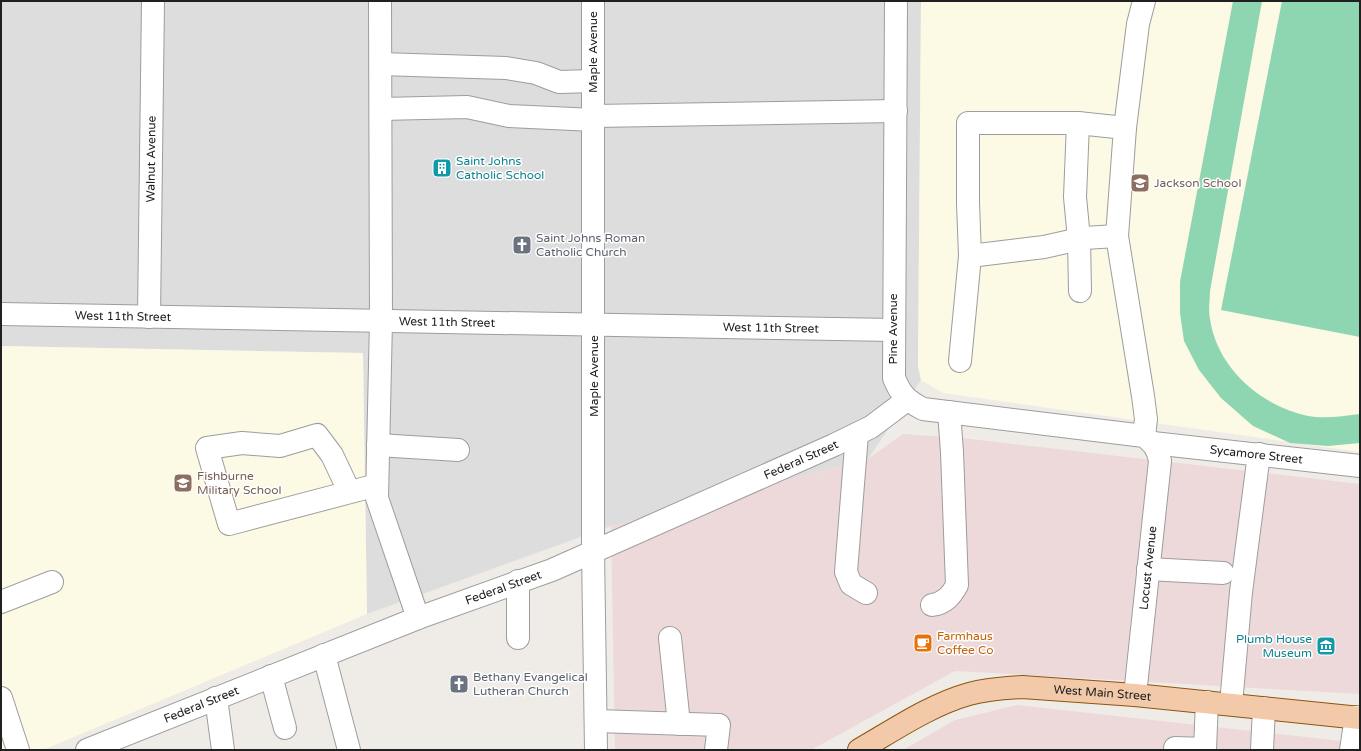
<svg xmlns="http://www.w3.org/2000/svg" width="1361" height="751" viewBox="0 0 1361 751" font-family="'Varela Round',sans-serif">
  <style>
    .residential { fill: #dedddd }
    .commercial { fill: #eed9da }
    .education { fill: #fcf9e4 }
    .pitch { fill: #8ed6b2 }
    .lines { fill: none; stroke-linecap: round; stroke-linejoin: round }
    .minor-casing { stroke: #9d9d9d; stroke-width: 24 }
    .major-casing { stroke: #8c5410; stroke-width: 24 }
    .minor { stroke: #fff; stroke-width: 22 }
    .major { stroke: #f2caaa; stroke-width: 22 }
    .labels { text-anchor: middle; stroke-width: 3; stroke-linejoin: round; paint-order: stroke }
    .street-label { font-size: 12px; fill: #202020; stroke: #fff }
    .culture-label { font-size: 12px; fill: #0d838f; stroke: #fff; text-anchor: start }
    .education-label { font-size: 12px; fill: #785e54; stroke: #fff; text-anchor: start }
    .worship-label { font-size: 12px; fill: #5b616d; stroke: #fff; text-anchor: start }
    .food-label { font-size: 12px; fill: #c56008; stroke: #fff; text-anchor: start }
  </style>
  <rect width="100%" height="100%" fill="#efece8"/>
  <path class="residential" d="M1 1H921L918 365 921 380 868 459 611 526 367 614 363 353 1 346Z"/>
  <path class="commercial" d="M903 434 971 439 1360 484V694L955 671 811 750H615L611 526 868 459Z
    M1017 705 1360 743V750H903L955 720Z"/>
  <path class="education" d="M921 1H1360V452L943 393 921 380 918 366Z
    M1 346 363 353 367 614 43 750H1Z"/>
  <path class="pitch" d="M1233 1H1262L1210 291C1210 300 1208 310 1210 319 1217 368 1261 406 1308 416 1324 419 1344 416 1360 414V443L1328 446 1290 443 1253 426 1221 398 1199 370 1184 341 1180 313V282Z
    M1282 1H1360V337L1221 310Z"/>
  <g class="lines">
    <defs>
      <g id="minor">
        <path d="M380 1 381 321 377 498 418 618"/>
        <path d="M593 1V551L596 750"/>
        <path d="M896 1 894 378C901 395 906 400 923 409L1144 436C1154 444 1158 449 1160 461L1135 695"/>
        <path d="M1144 1 1138 24 1125 128 1117 236 1143 396 1146 419 1144 436"/>
        <path d="M381 64 506 68 536 73 559 82 593 81"/>
        <path d="M381 109 467 107 509 116 594 120"/>
        <path d="M594 116 896 111"/>
        <path d="M970 256 1044 247 1084 238 1117 236"/>
        <path d="M1080 291 1079 239 1075 197 1078 123 1125 128"/>
        <path id="s1" d="M1 314 893 330"/>
        <path id="s2" d="M149 317 153 1"/>
        <path d="M960 361 970 256 968 203V123H1078"/>
        <path d="M857 434 846 572 851 584 866 593"/>
        <path id="s3" d="M1153 443 1360 466"/>
        <path d="M378 445 458 450"/>
        <path d="M349 491 332 455 317 435 280 446 242 443 207 448 229 524 377 485"/>
        <path d="M1148 569 1223 573"/>
        <path d="M1 602 52 582"/>
        <path d="M932 605C945 603 951 596 957 585L952 452 949 412"/>
        <path d="M518 638V581"/>
        <path d="M670 638 679 724"/>
        <path d="M324 655 349 750"/>
        <path d="M271 676 285 728"/>
        <path d="M1 698 18 750"/>
        <path d="M216 698 223 750"/>
        <path d="M1231 704 1241 592 1259 454"/>
        <path d="M596 721 719 725 716 750"/>
        <path d="M1175 748 1205 749 1207 702"/>
        <path id="s4" d="M87 750 418 618 552 570 834 445 871 427 907 400"/>
        <path d="M1262 750 1264 708"/>
        <path d="M1351 750 1356 717"/>
      </g>
      <g id="major">
        <path id="s5" d="M859 750C894 730 930 705 969 694 987 689 1004 688 1022 687L1135 695 1360 718"/>
      </g>
    </defs>
    <use href="#minor" class="minor-casing"/>
    <use href="#major" class="major-casing"/>
    <use href="#minor" class="minor"/>
    <use href="#major" class="major"/>
  </g>
  <defs>
    <symbol id="building-square" viewBox="-11 -11 22 22"><rect x="-9" y="-9" width="18" height="18" rx="4" fill="#0f9aa8" stroke="#fff"/><path d="M-4-6H4V6H1V3H-1V6H-4ZM-2.5-4.3h1.7v1.8h-1.7ZM.8-4.3h1.7v1.8H.8ZM-2.5-1h1.7V.8h-1.7ZM.8-1h1.7V.8H.8Z" fill="#fff"/></symbol>
    <symbol id="school-square" viewBox="-11 -11 22 22"><rect x="-9" y="-9" width="18" height="18" rx="4" fill="#8d6e63" stroke="#fff"/><path d="M0-5L7-2L0 1L-7-2ZM-4 1L0 2.5L4 1V4Q0 6-4 4Z" fill="#fff"/></symbol>
    <symbol id="church-square" viewBox="-11 -11 22 22"><rect x="-9" y="-9" width="18" height="18" rx="4" fill="#6b7280" stroke="#fff"/><path d="M-1.2-6h2.4v3.5h3.3v2.4h-3.3V6h-2.4V-.1h-3.3v-2.4h3.3Z" fill="#fff"/></symbol>
    <symbol id="cafe-square" viewBox="-11 -11 22 22"><rect x="-9" y="-9" width="18" height="18" rx="4" fill="#e8710a" stroke="#fff"/><path d="M-5.5-4.5H6V0H3Q3 3.5 0 3.5H-2.5Q-5.5 3.5-5.5 0ZM3-3.2v2h1.7v-2ZM-6 4.5H4V6H-6Z" fill="#fff"/></symbol>
    <symbol id="museum-square" viewBox="-11 -11 22 22"><rect x="-9" y="-9" width="18" height="18" rx="4" fill="#0f9aa8" stroke="#fff"/><path d="M0-6L6-3V-2H-6V-3ZM-5-1h2V3h-2ZM-1-1h2V3h-2ZM3-1h2V3H3ZM-6 4H6V6H-6Z" fill="#fff"/></symbol>
  </defs>
  <g fill-rule="evenodd">
    <use href="#building-square" x="431" y="157" width="22" height="22"/>
    <use href="#school-square" x="1129" y="172" width="22" height="22"/>
    <use href="#church-square" x="511" y="234" width="22" height="22"/>
    <use href="#school-square" x="172" y="472" width="22" height="22"/>
    <use href="#cafe-square" x="912" y="632" width="22" height="22"/>
    <use href="#museum-square" x="1315" y="635" width="22" height="22"/>
    <use href="#church-square" x="448" y="673" width="22" height="22"/>
  </g>
  <g class="labels">
    <g class="street-label">
      <text transform="translate(593 52) rotate(-90)" y="4">Maple Avenue</text>
      <text dy="4" stroke="none"><textPath href="#s2" startOffset="158">Walnut Avenue</textPath></text>
      <text dy="4" stroke="none"><textPath href="#s1" startOffset="122">West 11th Street</textPath></text>
      <text dy="4" stroke="none"><textPath href="#s1" startOffset="446">West 11th Street</textPath></text>
      <text dy="4" stroke="none"><textPath href="#s1" startOffset="770">West 11th Street</textPath></text>
      <text transform="translate(893 329) rotate(-90)" y="4">Pine Avenue</text>
      <text transform="translate(594 376) rotate(-90)" y="4">Maple Avenue</text>
      <text dy="4" stroke="none"><textPath href="#s3" startOffset="104">Sycamore Street</textPath></text>
      <text dy="4" stroke="none"><textPath href="#s4" startOffset="771">Federal Street</textPath></text>
      <text transform="translate(1148 568) rotate(-84)" y="4">Locust Avenue</text>
      <text dy="4" stroke="none"><textPath href="#s4" startOffset="447">Federal Street</textPath></text>
      <text dy="4" stroke="none"><textPath href="#s5" startOffset="258">West Main Street</textPath></text>
      <text dy="4" stroke="none"><textPath href="#s4" startOffset="123">Federal Street</textPath></text>
    </g>
    <g class="culture-label">
      <text x="456" y="165">Saint Johns<tspan x="456" dy="14">Catholic School</tspan></text>
      <text x="1312" y="643" text-anchor="end">Plumb House<tspan x="1312" dy="14">Museum</tspan></text>
    </g>
    <g class="education-label">
      <text x="1154" y="187">Jackson School</text>
      <text x="197" y="480">Fishburne<tspan x="197" dy="14">Military School</tspan></text>
    </g>
    <g class="worship-label">
      <text x="536" y="242">Saint Johns Roman<tspan x="536" dy="14">Catholic Church</tspan></text>
      <text x="473" y="681">Bethany Evangelical<tspan x="473" dy="14">Lutheran Church</tspan></text>
    </g>
    <g class="food-label">
      <text x="937" y="640">Farmhaus<tspan x="937" dy="14">Coffee Co</tspan></text>
    </g>
  </g>
  <rect width="1361" height="751" fill="none" stroke="#202020" stroke-width="4"/>
</svg>
